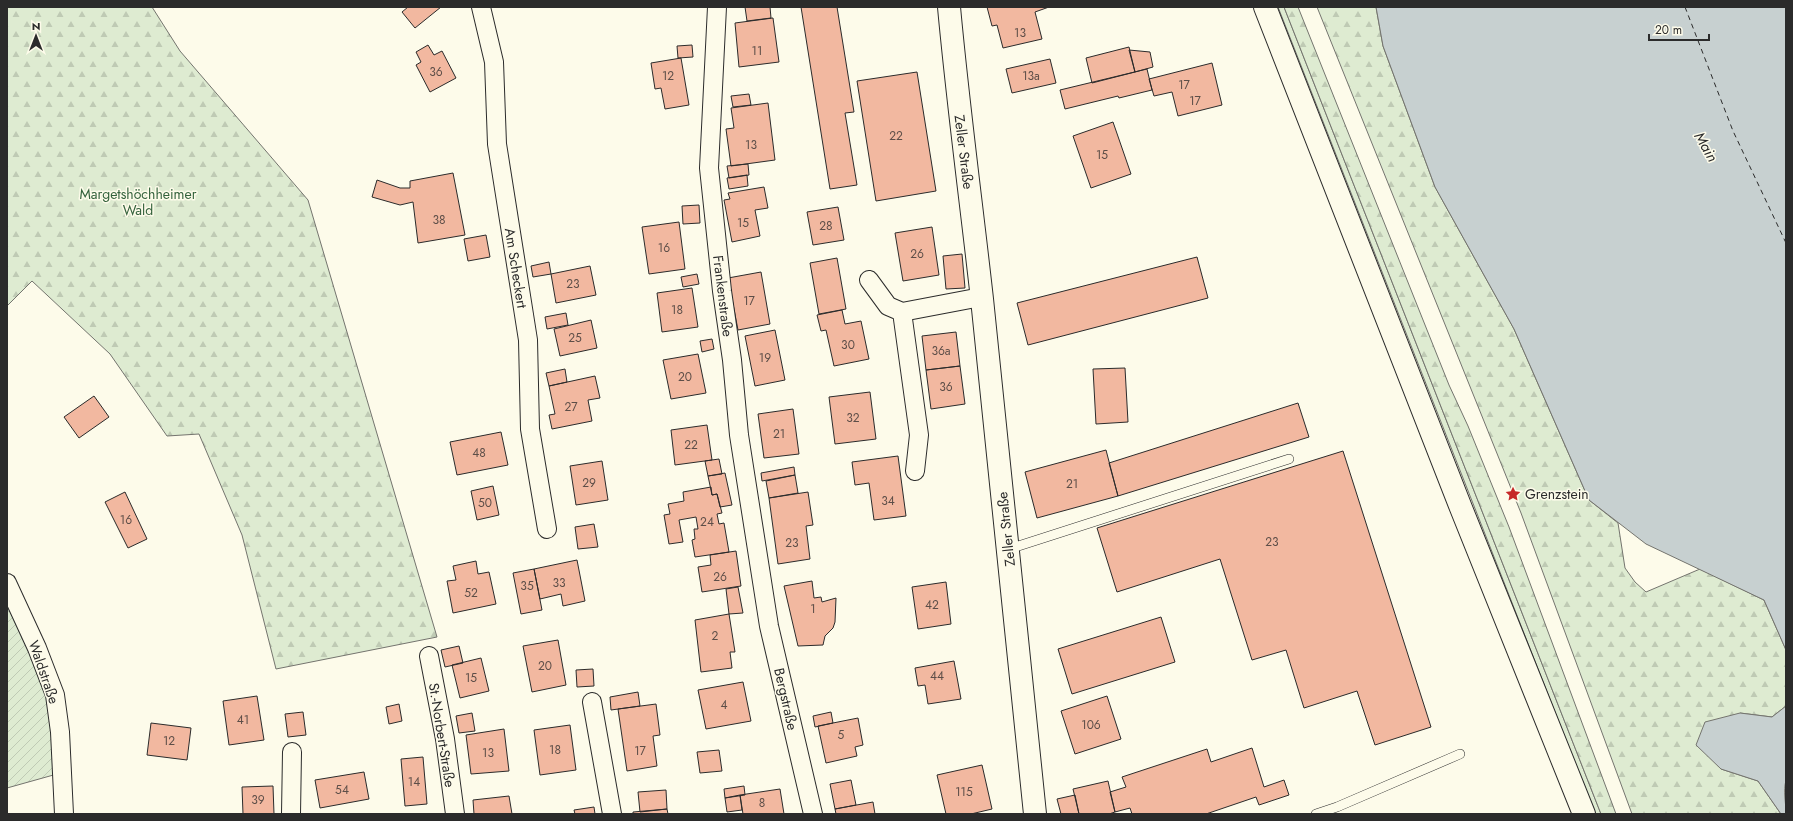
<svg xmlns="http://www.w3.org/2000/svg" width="1793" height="821" viewBox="0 0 1793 821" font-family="Jost,sans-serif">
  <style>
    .grass { fill: #deebd1; stroke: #74746e }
    .forest { fill: url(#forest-firs); stroke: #74746e }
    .garden { fill: url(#garden-furrows); stroke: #74746e }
    .water { fill: #c7d0d0; stroke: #74746e }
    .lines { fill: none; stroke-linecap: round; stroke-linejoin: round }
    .ferry { stroke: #2b2b2b; stroke-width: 1; stroke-dasharray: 5 4; stroke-linecap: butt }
    .building { fill: #f2b8a0; stroke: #2b2b2b }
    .lane-casing { stroke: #2b2b2b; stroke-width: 10 }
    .street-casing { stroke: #2b2b2b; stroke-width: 20 }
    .secondary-casing { stroke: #2b2b2b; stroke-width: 24 }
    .lane { stroke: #fdfbea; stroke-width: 9 }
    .street { stroke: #fdfbea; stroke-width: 18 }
    .secondary { stroke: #fdfbea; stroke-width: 22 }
    .labels { text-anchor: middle; stroke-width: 3; stroke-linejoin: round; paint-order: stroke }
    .number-label { font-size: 12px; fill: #5d4e48 }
    .street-label { font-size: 14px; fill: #2b2b2b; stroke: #fdfbea }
    .park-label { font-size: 14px; fill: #34623c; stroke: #fdfbea }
    .poi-label { font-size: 14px; fill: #2b2b2b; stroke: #fdfbea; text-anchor: start }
    .water-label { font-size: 15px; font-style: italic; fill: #2b2b2b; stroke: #fdfbea }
  </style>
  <defs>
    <pattern id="forest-firs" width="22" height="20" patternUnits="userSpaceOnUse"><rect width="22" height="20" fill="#deebd1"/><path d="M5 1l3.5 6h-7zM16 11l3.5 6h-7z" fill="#bfcab4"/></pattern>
    <pattern id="garden-furrows" width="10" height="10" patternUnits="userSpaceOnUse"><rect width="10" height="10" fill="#deebd1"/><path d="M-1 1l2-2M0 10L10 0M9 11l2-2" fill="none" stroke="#bfcab4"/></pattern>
  </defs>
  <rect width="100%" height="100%" fill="#fdfbea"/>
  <path class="grass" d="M1278 7H1284L1601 814H1595Z"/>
  <path class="forest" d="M7 7H152L180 51 308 200 437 637 276 669 242 535 199 434 167 436 110 354 32 281 7 306Z
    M1284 7H1298L1449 385 1468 426 1509 527 1616 814H1601Z
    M1317 7H1376L1383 46 1435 187 1514 329 1589 500 1618 523 1625 568 1635 582 1646 592 1700 569 1764 600 1786 650V706L1772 717 1740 713 1721 769 1758 781 1781 814H1632L1521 513Z"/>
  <path class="garden" d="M7 600 42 675 50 709 57 774 7 788Z"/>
  <path class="water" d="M1376 7H1786V650L1764 600 1646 544 1589 500 1514 329 1435 187 1383 46Z
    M1786 706V780C1783 792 1786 802 1786 814H1781L1758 781 1721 769 1696 745 1705 722 1740 713 1772 717Z"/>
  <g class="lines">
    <path class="ferry" d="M1685 7 1733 131 1786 243"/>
  </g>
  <path class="building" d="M408 7H441L415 28 402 12Z
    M745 7H770L771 18 747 21Z
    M801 7H837L854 112 845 113 857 185 830 189Z
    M987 7H1049L1035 12 1042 39 1003 48 997 25 992 26Z
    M773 18 779 62 739 67 735 23Z
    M428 45 434 55 442 51 456 78 430 92 416 65 421 62 416 52Z
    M692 45 693 57 678 58 677 46Z
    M1129 47 1135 72 1092 83 1086 58Z
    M1129 50 1150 52 1153 67 1135 72Z
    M681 58 689 105 665 109 661 88 655 89 651 63Z
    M1050 59 1056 83 1012 93 1006 69Z
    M1212 63 1222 105 1178 116 1172 92 1154 96 1149 79Z
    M1147 69 1152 90 1119 98 1118 96 1065 109 1060 90Z
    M917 72 936 191 876 201 857 81Z
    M749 94 751 105 733 107 731 96Z
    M768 103 775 160 731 166 726 129 734 128 731 108Z
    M1113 122 1131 174 1091 188 1073 136Z
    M748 164 749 175 729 178 727 166Z
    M453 173 465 235 418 243 413 202 400 205 372 197 377 180 400 188H410V181Z
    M747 175 748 186 729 189 727 178Z
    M764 187 768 208 755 210 760 236 732 242 724 200 730 199 728 193Z
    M699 205 700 223 683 224 682 206Z
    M838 207 844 240 813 245 807 212Z
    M679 222 685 269 649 274 642 227Z
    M932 227 939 275 903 281 895 233Z
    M486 235 490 257 468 261 464 239Z
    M962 254 965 288 946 289 943 256Z
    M1197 257 1208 298 1028 345 1017 303Z
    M837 258 846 309 819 314 810 263Z
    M549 262 551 274 533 277 531 266Z
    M590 266 596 295 556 303 551 274Z
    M761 272 770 324 738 330 728 278Z
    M697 274 699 284 683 287 681 277Z
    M692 288 698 327 662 332 657 293Z
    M842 310 845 324 861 321 869 359 834 366 826 330 821 331 817 315Z
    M566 313 568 325 547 329 545 317Z
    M591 320 597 348 560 356 554 329Z
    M775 330 785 380 755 386 745 336Z
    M956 332 960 366 926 370 922 336Z
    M712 339 714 349 702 352 700 341Z
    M698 354 706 393 671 399 663 360Z
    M960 366 965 404 931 409 926 370Z
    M1125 368 1128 422 1096 424 1093 369Z
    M565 369 567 382 549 386 546 373Z
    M595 376 600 398 588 400 592 421 552 429 549 415 555 414 549 386Z
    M870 392 876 439 835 444 829 397Z
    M94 396 109 417 79 438 64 417Z
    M1298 403 1309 437 1118 496 1109 463Z
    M793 409 799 454 764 458 758 414Z
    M707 425 712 460 675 465 671 430Z
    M501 432 508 465 457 475 450 442Z
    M1106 450 1118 496 1037 518 1025 472Z
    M1343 451 1431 727 1375 745 1357 691 1304 708 1286 650 1252 660 1220 559 1117 592 1097 528Z
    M898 456 906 516 874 520 869 483 855 485 852 462Z
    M719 459 722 474 708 476 705 461Z
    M602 461 608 500 576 505 570 466Z
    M794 467 795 475 762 481 761 473Z
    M725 473 732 505 720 507 717 494 712 495 708 476Z
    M795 475 798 493 769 498 766 481Z
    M493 486 499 515 477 520 471 491Z
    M711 487 712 495 717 494 722 513 717 514 719 524 724 523 729 552 695 557 692 540 695 539 694 529H698L696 517 679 520 683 542 669 544 664 515 670 514 668 504 684 501 683 492Z
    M125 492 147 539 128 548 105 502Z
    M808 492 813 525 806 526 810 559 778 564 769 498Z
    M594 524 598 547 578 549 575 527Z
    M736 551 741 586 702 592 698 567 711 565 710 555Z
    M577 560 585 601 563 606 561 594 540 599 534 569Z
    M476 561 478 574 489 572 496 604 453 613 447 581 456 580 453 566Z
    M534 569 542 610 521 614 513 573Z
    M812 581 814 598 821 597 822 602 836 598 835 622 833 628 825 636 823 645 798 646 784 586Z
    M946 582 951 624 918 629 912 587Z
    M738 587 743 613 729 614 726 589Z
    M729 614 735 652H730L732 668 701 672 695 620Z
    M1161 617 1175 662 1072 694 1058 649Z
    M558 640 566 685 532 692 523 646Z
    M459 646 463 663 445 667 441 650Z
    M481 658 489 691 460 698 452 665Z
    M954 661 961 699 928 704 925 685 918 686 915 668Z
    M593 669 594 686 577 687 576 670Z
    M743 682 751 721 706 729 698 690Z
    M638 692 640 706 611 710 610 697Z
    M257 696 264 740 229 745 223 701Z
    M1107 696 1121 739 1075 754 1061 711Z
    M399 704 402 721 389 724 386 707Z
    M656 704 660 735 653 736 657 766 627 771 618 709Z
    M303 712 306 735 288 737 285 714Z
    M831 712 833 723 815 727 813 716Z
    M472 713 475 731 459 733 456 716Z
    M858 718 863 745 855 747 857 756 826 763 818 726Z
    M151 723 191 728 187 760 147 755Z
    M570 725 576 770 540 775 534 730Z
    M504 729 509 771 471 774 466 735Z
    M1252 748 1264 787 1284 780 1289 795 1259 805 1256 797 1206 814H1132L1130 808 1115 812 1110 792 1126 787 1122 777 1207 749 1211 762Z
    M719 750 722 771 700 773 697 752Z
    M423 757 427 804 405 806 401 759Z
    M982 765 992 809 971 814H946L937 775Z
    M364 772 369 799 320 808 315 780Z
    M851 780 856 805 835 809 830 784Z
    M1108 781 1115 812 1109 814H1079L1073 789Z
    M273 786 274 814H243L242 787Z
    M744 786 745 795 725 798 724 789Z
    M780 789 784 814H743L740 795Z
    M666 790 667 809 640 812 638 792Z
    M740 795 742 810 727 812 725 798Z
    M1075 795 1079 814H1061L1057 799Z
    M509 796 512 814H474L473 800Z
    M873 802 875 814H836L835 809Z
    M594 807 595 814H575L574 810Z
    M667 809 668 814H633V812Z"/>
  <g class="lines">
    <defs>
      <path id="lane" d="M1009 549 1289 459
        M1316 814 1337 807 1460 754"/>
      <path id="street" d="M481 7 494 62 497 144 528 340 530 429 547 529
        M717 7 709 168 722 291 732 360 739 435 769 626 813 814
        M869 280 888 306 902 312 981 297
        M902 312 919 435 915 471
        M7 583 37 648 55 695 60 732 64 814
        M429 656 445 739 455 814
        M592 702 612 814
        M291 814 292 752"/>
      <path id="secondary" d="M949 7C958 105 971 201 982 299 1001 470 1017 642 1035 814
        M1265 7 1461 508 1584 814"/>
    </defs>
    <use href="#lane" class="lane-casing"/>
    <use href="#street" class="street-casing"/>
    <use href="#secondary" class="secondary-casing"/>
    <use href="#lane" class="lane"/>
    <use href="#street" class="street"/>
    <use href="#secondary" class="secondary"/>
  </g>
  <defs>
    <symbol id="sight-bare" viewBox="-9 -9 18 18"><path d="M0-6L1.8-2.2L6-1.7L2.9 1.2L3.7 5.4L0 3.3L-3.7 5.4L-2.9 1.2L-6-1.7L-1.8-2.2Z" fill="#c62828" stroke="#fdfbea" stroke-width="2.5" paint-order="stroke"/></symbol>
  </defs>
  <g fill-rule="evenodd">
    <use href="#sight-bare" x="1502" y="483" width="22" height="22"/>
  </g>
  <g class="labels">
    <g class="number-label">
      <text x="1020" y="37">13</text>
      <text x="757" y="55">11</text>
      <text x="436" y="76">36</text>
      <text x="668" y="80">12</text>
      <text x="1031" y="80">13a</text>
      <text x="1184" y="89">17</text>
      <text x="1195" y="105">17</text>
      <text x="896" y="140">22</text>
      <text x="751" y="149">13</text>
      <text x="1102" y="159">15</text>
      <text x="439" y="224">38</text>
      <text x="743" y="227">15</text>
      <text x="826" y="230">28</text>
      <text x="664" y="252">16</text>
      <text x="917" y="258">26</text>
      <text x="573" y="288">23</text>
      <text x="749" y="305">17</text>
      <text x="677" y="314">18</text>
      <text x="575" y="342">25</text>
      <text x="848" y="349">30</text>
      <text x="941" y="355">36a</text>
      <text x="765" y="362">19</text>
      <text x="685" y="381">20</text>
      <text x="946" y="391">36</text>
      <text x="571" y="411">27</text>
      <text x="853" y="422">32</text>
      <text x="779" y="438">21</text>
      <text x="691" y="449">22</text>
      <text x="479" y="457">48</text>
      <text x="589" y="487">29</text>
      <text x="1072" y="488">21</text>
      <text x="888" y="505">34</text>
      <text x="485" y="507">50</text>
      <text x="126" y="524">16</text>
      <text x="707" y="526">24</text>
      <text x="1272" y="546">23</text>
      <text x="792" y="547">23</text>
      <text x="720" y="581">26</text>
      <text x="559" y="587">33</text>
      <text x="527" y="590">35</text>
      <text x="471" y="597">52</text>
      <text x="932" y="609">42</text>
      <text x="813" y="613">1</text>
      <text x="715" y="640">2</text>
      <text x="545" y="670">20</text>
      <text x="937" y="680">44</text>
      <text x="471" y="682">15</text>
      <text x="724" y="709">4</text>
      <text x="243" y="724">41</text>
      <text x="1091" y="729">106</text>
      <text x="841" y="739">5</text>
      <text x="169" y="745">12</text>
      <text x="555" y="754">18</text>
      <text x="640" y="755">17</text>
      <text x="488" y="757">13</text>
      <text x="414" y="786">14</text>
      <text x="342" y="794">54</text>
      <text x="964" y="796">115</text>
      <text x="258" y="804">39</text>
      <text x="762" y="807">8</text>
    </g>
    <g class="street-label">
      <text transform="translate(964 152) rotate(83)" y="5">Zeller Straße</text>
      <text transform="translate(516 268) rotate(81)" y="5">Am Scheckert</text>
      <text transform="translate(723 296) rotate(83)" y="5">Frankenstraße</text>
      <text transform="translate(1006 529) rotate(-96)" y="5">Zeller Straße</text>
      <text transform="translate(44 672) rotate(71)" y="5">Waldstraße</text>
      <text transform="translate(786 699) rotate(77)" y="5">Bergstraße</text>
      <text transform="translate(442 735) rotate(81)" y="5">St.-Norbert-Straße</text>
    </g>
    <g class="park-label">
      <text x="138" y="199">Margetshöchheimer<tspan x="138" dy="16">Wald</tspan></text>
    </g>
    <g class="poi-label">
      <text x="1525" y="499">Grenzstein</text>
    </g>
    <g class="water-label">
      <text transform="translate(1706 147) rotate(60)" y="5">Main</text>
    </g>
  </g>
  <rect width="1793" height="821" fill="none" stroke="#2b2b2b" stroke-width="16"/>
  <g transform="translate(36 36)" stroke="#fdfbea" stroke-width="3" paint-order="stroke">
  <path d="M0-3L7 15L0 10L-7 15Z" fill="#2b2b2b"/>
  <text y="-6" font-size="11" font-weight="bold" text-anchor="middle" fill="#2b2b2b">N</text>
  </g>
  <path d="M1649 34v6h60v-6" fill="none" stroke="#2b2b2b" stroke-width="2"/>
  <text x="1655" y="34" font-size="12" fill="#2b2b2b" stroke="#fdfbea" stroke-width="3" paint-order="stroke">20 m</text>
</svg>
